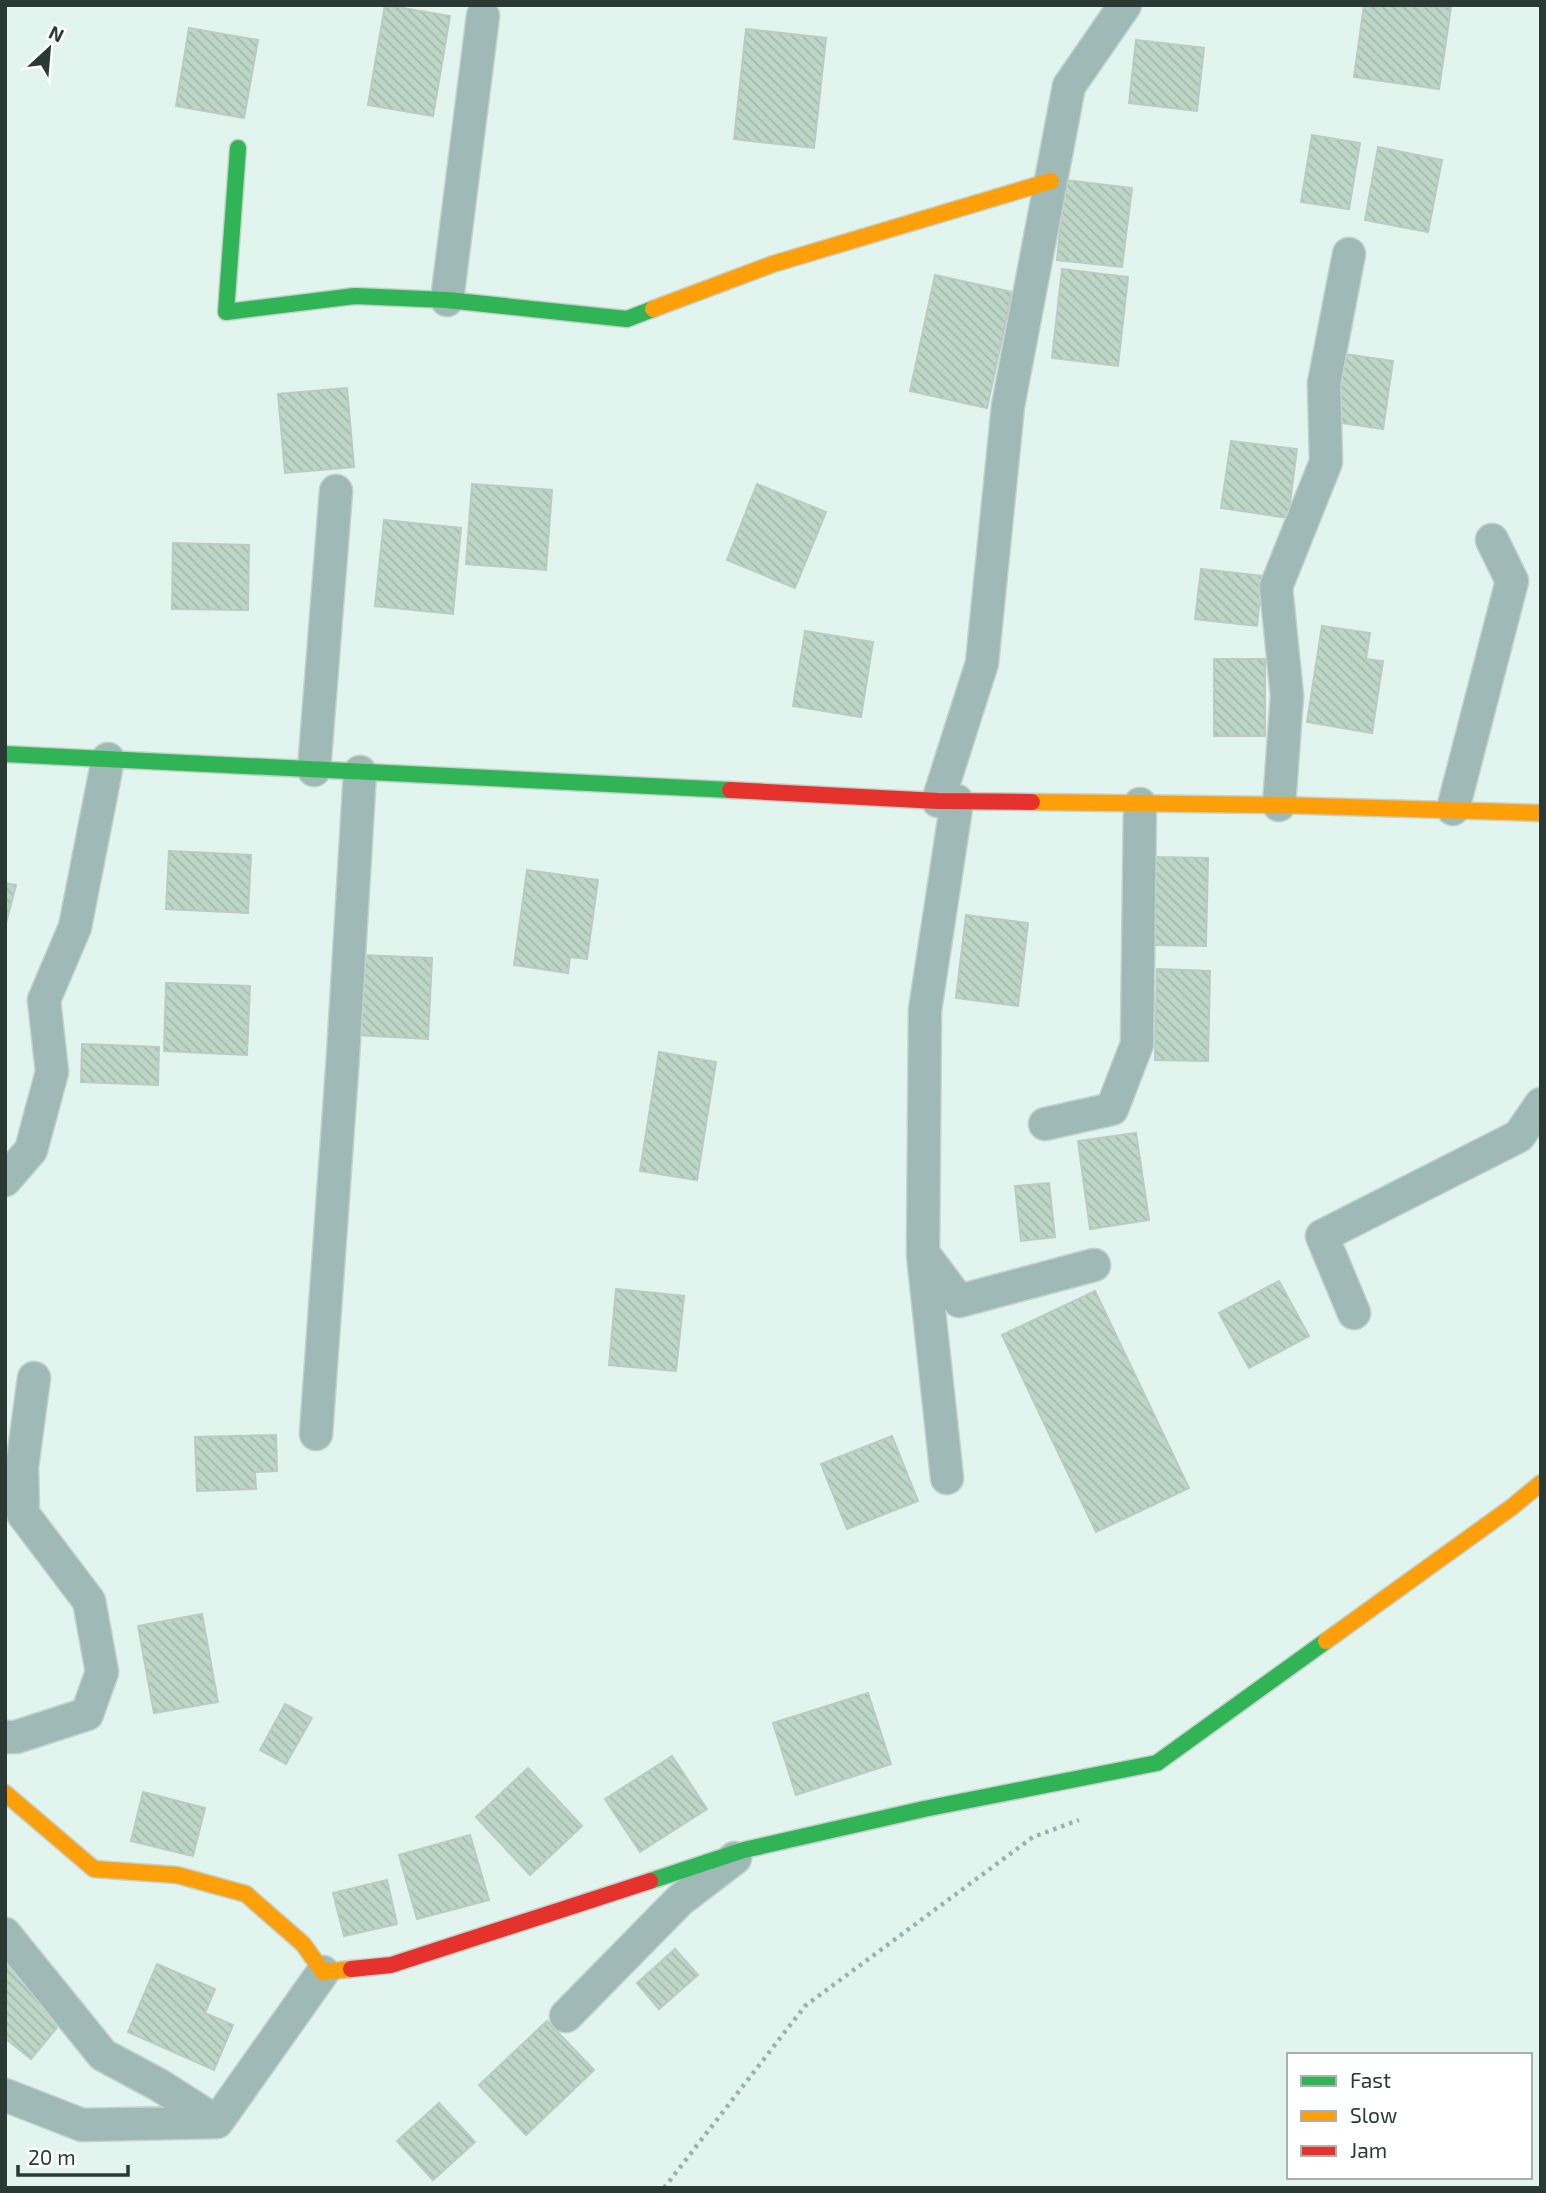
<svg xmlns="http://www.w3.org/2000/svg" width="1546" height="2193" viewBox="0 0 1546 2193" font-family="'Exo 2',sans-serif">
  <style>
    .building { fill: url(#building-back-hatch); stroke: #bdcac3; stroke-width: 2 }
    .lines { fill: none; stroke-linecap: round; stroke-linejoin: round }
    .street-casing { stroke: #c2d2cc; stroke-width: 35 }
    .fast-casing { stroke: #c2d2cc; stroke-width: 19 }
    .slow-casing { stroke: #c2d2cc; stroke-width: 19 }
    .jam-casing { stroke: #c2d2cc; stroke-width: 19 }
    .path { stroke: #9bb1ae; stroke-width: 4.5; stroke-dasharray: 3.5 5; stroke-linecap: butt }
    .street { stroke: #9eb9b6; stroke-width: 32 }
    .fast { stroke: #30b455; stroke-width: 16 }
    .slow { stroke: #ff9f0a; stroke-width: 16 }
    .jam { stroke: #e5322d; stroke-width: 16 }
  </style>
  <defs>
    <pattern id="building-back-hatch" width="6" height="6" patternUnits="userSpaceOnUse" patternTransform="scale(1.75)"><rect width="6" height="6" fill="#bdd7c7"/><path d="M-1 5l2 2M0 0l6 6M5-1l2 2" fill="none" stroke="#a3b9ac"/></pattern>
  </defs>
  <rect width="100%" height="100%" fill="#e1f5ee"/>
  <path class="building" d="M385 5 450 16 433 116 368 105Z
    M1364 5 1451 7 1439 89 1354 77Z
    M189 28 258 40 244 118 176 106Z
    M746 29 826 38 814 148 734 139Z
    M1136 40 1204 48 1197 111 1129 103Z
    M1312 135 1360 143 1349 209 1301 202Z
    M1378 147 1442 160 1428 232 1365 220Z
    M1065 180 1132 188 1122 267 1057 260Z
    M1062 269 1128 277 1118 366 1052 358Z
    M935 275 1012 292 987 408 910 391Z
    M1338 353 1393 361 1383 429 1328 421Z
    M347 388 354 467 285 473 278 394Z
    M1231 441 1297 449 1288 518 1221 508Z
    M472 484 552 490 546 570 466 564Z
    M757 484 826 512 795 588 727 560Z
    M384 520 461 528 453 614 375 606Z
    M173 543 249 545 248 610 172 609Z
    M1201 569 1262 576 1257 626 1195 619Z
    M1322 626 1370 633 1366 659 1383 661 1372 733 1307 722Z
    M805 631 873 642 861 717 793 706Z
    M1214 659H1265V736H1214Z
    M169 851 251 855 248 913 166 909Z
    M1154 857 1208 858 1206 946 1153 945Z
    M527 870 598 880 587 959 570 957 568 973 514 965Z
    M5 883 16 885 5 927Z
    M966 915 1028 923 1018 1006 956 998Z
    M359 955 432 958 428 1039 356 1035Z
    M1157 969 1210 971 1208 1061 1155 1060Z
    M166 983 250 986 247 1055 164 1051Z
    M82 1044 159 1047 158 1085 81 1082Z
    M659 1052 716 1062 697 1180 640 1171Z
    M1136 1133 1149 1220 1090 1229 1078 1141Z
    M1049 1183 1055 1237 1021 1241 1015 1186Z
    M1279 1281 1309 1336 1249 1368 1219 1313Z
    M616 1289 684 1296 676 1371 609 1365Z
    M1095 1291 1189 1488 1096 1532 1002 1335Z
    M276 1435 277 1471 255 1472 256 1489 197 1491 195 1437Z
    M892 1436 918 1501 847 1529 821 1464Z
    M202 1614 218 1702 154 1713 138 1626Z
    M868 1693 891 1764 796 1795 773 1723Z
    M285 1704 312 1718 286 1764 260 1750Z
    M672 1756 707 1809 640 1852 605 1799Z
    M528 1768 582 1826 530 1875 476 1817Z
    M143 1792 205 1808 193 1856 131 1841Z
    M470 1835 489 1900 417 1919 399 1855Z
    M387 1880 397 1924 344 1936 333 1893Z
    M675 1949 698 1975 659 2009 637 1983Z
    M5 1960 69 2013 31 2059 5 2038Z
    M157 1964 215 1989 205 2013 233 2025 214 2070 128 2032Z
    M547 2021 594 2070 526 2135 479 2085Z
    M439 2103 475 2142 433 2180 397 2141Z"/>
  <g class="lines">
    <defs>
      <path id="street" d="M447 300 483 16
        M314 770 336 491
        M938 801 982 663 1008 406 1069 86 1125 5
        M957 801 925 1010 923 1253 959 1301 1094 1265
        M1279 805 1287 696 1276 587 1326 462 1324 383 1349 254
        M1453 809 1512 581 1492 540
        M1045 1124 1112 1109 1137 1044 1140 804
        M5 1180 31 1150 52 1072 44 1000 75 927 108 759
        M923 1255 947 1478
        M1354 1313 1322 1236 1519 1136 1541 1104
        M316 1434 343 1056 360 772
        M5 1737H16L87 1714 102 1672 89 1601 23 1514 22 1467 34 1378
        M5 1934 103 2055 159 2085 217 2122
        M566 2016 680 1900 735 1858
        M5 2095 82 2125 217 2122 323 1972"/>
      <path id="fast" d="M238 148 226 312 355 296 447 300 627 319 653 309
        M5 754 730 790
        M650 1881 744 1850 924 1809 1157 1763 1326 1641"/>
      <path id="slow" d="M653 309 773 264 1051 181
        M1032 802 1279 805 1541 813
        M1326 1641 1512 1507 1541 1483
        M5 1793 94 1869 177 1875 246 1894 303 1944 323 1972 351 1969"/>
      <path id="jam" d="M730 790 938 801 1032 802
        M351 1969 391 1965 650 1881"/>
    </defs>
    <use href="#street" class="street-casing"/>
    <use href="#fast" class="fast-casing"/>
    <use href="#slow" class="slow-casing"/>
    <use href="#jam" class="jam-casing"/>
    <path class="path" d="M664 2188 805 2006 1033 1837 1079 1820"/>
    <use href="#street" class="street"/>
    <use href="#fast" class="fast"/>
    <use href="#slow" class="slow"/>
    <use href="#jam" class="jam"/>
  </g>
  <rect width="1546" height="2193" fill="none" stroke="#2b3934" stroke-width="14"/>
  <rect x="1287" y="2053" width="245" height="126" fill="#ffffff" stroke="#aab0ae" stroke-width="2"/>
  <rect x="1301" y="2076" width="35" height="10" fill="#30b455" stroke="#aab0ae" stroke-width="2"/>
  <text x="1350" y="2088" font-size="21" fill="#2b3934">Fast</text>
  <rect x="1301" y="2111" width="35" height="10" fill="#ff9f0a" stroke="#aab0ae" stroke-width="2"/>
  <text x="1350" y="2123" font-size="21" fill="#2b3934">Slow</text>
  <rect x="1301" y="2146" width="35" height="10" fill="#e5322d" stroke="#aab0ae" stroke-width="2"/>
  <text x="1350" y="2158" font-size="21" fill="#2b3934">Jam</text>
  <g transform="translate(49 49) rotate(26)" stroke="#ffffff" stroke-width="5" paint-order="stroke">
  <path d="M0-5L12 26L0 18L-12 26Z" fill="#2b3934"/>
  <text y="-10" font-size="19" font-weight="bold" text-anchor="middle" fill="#2b3934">N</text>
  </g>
  <path d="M18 2165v10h110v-10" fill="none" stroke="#2b3934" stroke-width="3.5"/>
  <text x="28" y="2165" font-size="21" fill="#2b3934" stroke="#ffffff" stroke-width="5" paint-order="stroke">20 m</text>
</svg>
